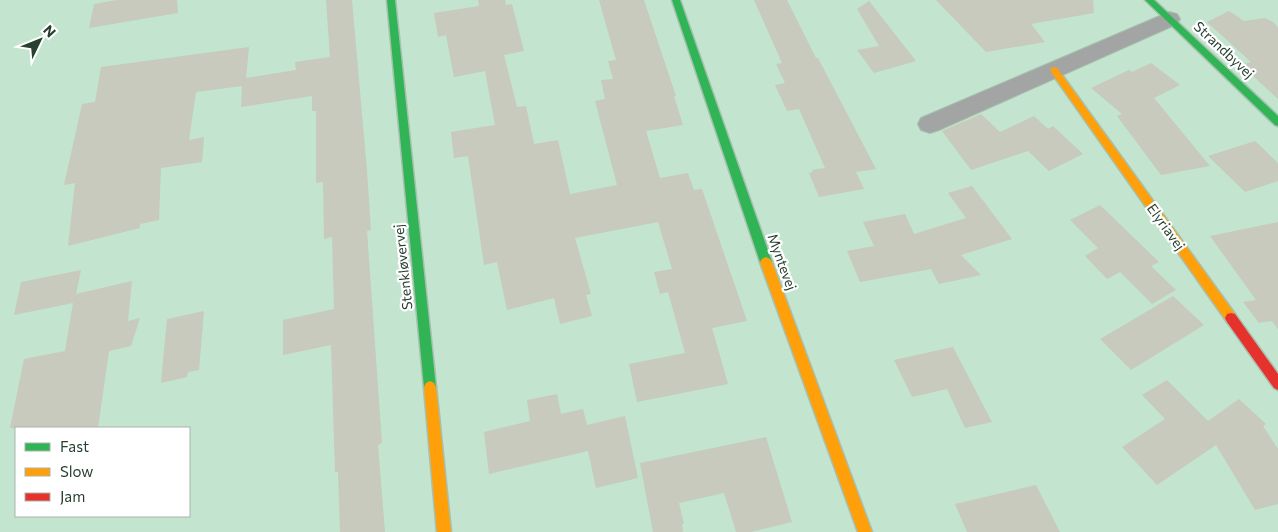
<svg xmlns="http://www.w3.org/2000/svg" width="1278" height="532" viewBox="0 0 1278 532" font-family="Commissioner,sans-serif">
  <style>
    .building { fill: #c7cabc }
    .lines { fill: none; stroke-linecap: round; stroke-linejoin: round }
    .street-casing { stroke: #a6c1af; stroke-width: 2 }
    .fast-casing { stroke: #a6c1af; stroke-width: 3 }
    .slow-casing { stroke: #a6c1af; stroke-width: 3 }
    .jam-casing { stroke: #a6c1af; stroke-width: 3 }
    .street { fill: #a3a5a4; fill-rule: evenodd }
    .fast { fill: #30b455; fill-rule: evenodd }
    .slow { fill: #ff9f0a; fill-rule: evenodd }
    .jam { fill: #e5322d; fill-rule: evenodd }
    .labels { text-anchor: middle; stroke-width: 4.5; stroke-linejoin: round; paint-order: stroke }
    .street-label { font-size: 14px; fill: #284030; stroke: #fff }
  </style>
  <rect width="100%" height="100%" fill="#c3e4ce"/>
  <path class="building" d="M117 0H177L178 13 89 28 94 4Z
    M326 0H352L367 171 371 230 367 231 382 443 378 445 385 532H340L338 472H335L331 345 283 355V320L334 309 332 237 324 239 323 182 316 183V111H312V96L241 107 242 86 196 92 189 140 204 137 202 162 161 168 159 220 140 224V228L68 246 75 183 64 185 82 104 95 102 101 67 249 47 246 78 296 70 295 62 330 57Z
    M478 0H505L506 5 512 4 524 51 504 55 517 107 526 106 534 144 558 140 570 194 617 185 595 101 605 99 601 80 613 79 608 61 616 60 599 0H644L676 96H674L683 125 646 131 660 178 688 173 694 190 702 189 747 321 712 328 728 384 637 402 629 364 685 353 668 292 660 294 654 272 672 269 658 222 575 238 591 294 586 295 592 316 560 324 554 298 507 310 497 262 484 265 468 156 454 158 451 132 495 125 485 71 454 77 446 35 438 37 434 13 479 6Z
    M754 0H787L816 58H818L876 169 856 172 864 189 819 197 809 173 813 172 812 170 825 168 799 109 787 111 775 85 785 83 776 64 782 63Z
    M936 0H1093L1094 13 1031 24 1045 42 986 52Z
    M869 1 916 61 874 73 857 50 879 46 857 9Z
    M1229 11 1244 21 1265 18 1273 22 1278 27V99L1241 65 1251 62 1207 22Z
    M1151 63 1180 85 1154 98 1210 166 1161 175 1117 116 1122 114 1091 88 1129 70 1132 72Z
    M981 114 1000 132 1034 116 1048 129 1053 126 1083 154 1049 171 1028 151 971 170 942 131Z
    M1255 141 1278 163V181L1245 192 1208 156Z
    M972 186 1012 239 961 255 981 275 939 284 931 269 860 282 847 251 874 246 863 222 905 214 914 234 966 218 948 193Z
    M1100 205 1159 262 1151 266 1176 290 1152 304 1120 272 1107 279 1085 256 1098 248 1070 220Z
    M1278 222V329L1272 321 1259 323 1243 302 1256 300 1210 236Z
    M81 270 76 294 132 281 128 321 140 318 131 346 109 351 98 428H10L24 359 65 351 73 303 14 315 21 282Z
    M1173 296 1204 325 1131 370 1100 339Z
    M204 311 199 370 188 372 187 377 161 383 167 319Z
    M953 347 992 422 965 428 947 389 912 397 894 360Z
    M1167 380 1208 421 1239 399 1266 424 1263 426 1278 449V504L1255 510 1216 445 1157 485 1122 447 1165 419 1142 395Z
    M557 394 561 414 583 409 587 425 625 416 638 478 596 488 588 451 489 474 484 432 530 421 527 400Z
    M766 437 792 522 751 532H736L724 493 679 503 684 524H682L683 532H653L640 463Z
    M1036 485 1060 532H967L955 504Z"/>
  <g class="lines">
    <defs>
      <path id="street" d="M1169 12 1177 14 1180 19 1177 24 939 130 930 133 921 130 918 124 921 118Z"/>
      <path id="fast" d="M387 0H395L436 387 434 391 430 393 426 391 424 387Z
        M672 0H680L772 262 770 265H762L760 262Z
        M1145 0H1154L1278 116V126L1275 125Z"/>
      <path id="slow" d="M1054 67 1057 68 1235 314 1237 318 1235 322 1231 323 1227 322 1051 72V68Z
        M766 257 770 259 772 262 872 532H858L760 262 762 259Z
        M430 381 434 383 436 387 451 532H437L424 387 426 383Z"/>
      <path id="jam" d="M1231 313 1235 314 1278 374V390L1274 388 1227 322 1225 318 1227 314Z"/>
    </defs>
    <use href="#street" class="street-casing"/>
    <use href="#fast" class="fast-casing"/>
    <use href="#slow" class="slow-casing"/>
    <use href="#jam" class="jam-casing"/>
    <use href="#street" class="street"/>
    <use href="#fast" class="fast"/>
    <use href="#slow" class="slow"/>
    <use href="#jam" class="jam"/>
  </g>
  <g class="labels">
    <g class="street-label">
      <text transform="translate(1224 50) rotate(43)" y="5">Strandbyvej</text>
      <text transform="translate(1166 227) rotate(54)" y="5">Elyriavej</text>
      <text transform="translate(782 262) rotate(70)" y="5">Myntevej</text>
      <text transform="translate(403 267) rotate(-96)" y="5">Stenkløvervej</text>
    </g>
  </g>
  <rect x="15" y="427" width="175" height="90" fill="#ffffff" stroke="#a9b3ac"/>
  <rect x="25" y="443" width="25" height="8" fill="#30b455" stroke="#a9b3ac"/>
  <text x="60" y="452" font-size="15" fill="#284030">Fast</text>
  <rect x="25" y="468" width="25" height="8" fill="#ff9f0a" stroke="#a9b3ac"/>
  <text x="60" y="477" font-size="15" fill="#284030">Slow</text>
  <rect x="25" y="493" width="25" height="8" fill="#e5322d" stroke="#a9b3ac"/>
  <text x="60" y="502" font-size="15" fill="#284030">Jam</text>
  <g transform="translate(40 40) rotate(47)" stroke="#ffffff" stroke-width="4" paint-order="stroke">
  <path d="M0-4L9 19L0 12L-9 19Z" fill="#284030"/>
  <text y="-8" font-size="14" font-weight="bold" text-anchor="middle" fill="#284030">N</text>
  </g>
</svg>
